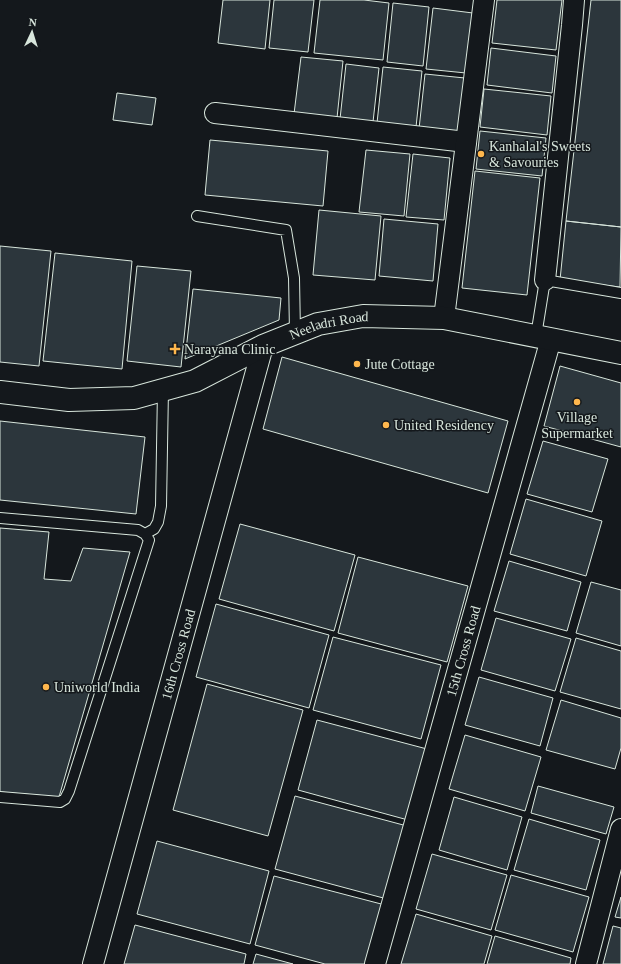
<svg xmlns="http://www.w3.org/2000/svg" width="621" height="964" viewBox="0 0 621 964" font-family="'Times New Roman',serif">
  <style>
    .building { fill: #2c363c; stroke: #d8e6dc }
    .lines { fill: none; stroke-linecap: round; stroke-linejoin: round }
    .lane-casing { stroke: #d8e6dc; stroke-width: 12 }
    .street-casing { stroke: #d8e6dc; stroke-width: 22 }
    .secondary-casing { stroke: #d8e6dc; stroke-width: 24 }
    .lane { stroke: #14181c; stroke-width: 10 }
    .street { stroke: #14181c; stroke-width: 20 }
    .secondary { stroke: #14181c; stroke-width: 22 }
    .poi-dot { fill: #ffb74d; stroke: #14181c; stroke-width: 1.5 }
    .labels { text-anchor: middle; stroke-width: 3; stroke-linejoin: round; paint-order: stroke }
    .poi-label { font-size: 14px; fill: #d8e6dc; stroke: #14181c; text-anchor: start }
    .street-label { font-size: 14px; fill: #d8e6dc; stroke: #14181c }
  </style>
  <rect width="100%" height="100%" fill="#14181c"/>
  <path class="building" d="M223 0H270L265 49 218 43Z
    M274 0H314L308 52 269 48Z
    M320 0H364L389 3 383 60 314 53Z
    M497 0H562L556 50 492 43Z
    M591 0H621V227L566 221Z
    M393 3 429 7 423 66 387 62Z
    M433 8 473 13 466 73 426 69Z
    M491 48 556 56 552 93 487 85Z
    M301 57 343 61 337 118 294 114Z
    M346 64 379 68 373 122 340 119Z
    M383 67 422 71 416 127 377 123Z
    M425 74 465 78 459 133 419 129Z
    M484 89 551 96 547 135 480 127Z
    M117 93 156 98 152 125 113 120Z
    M480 131 546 138 542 176 476 169Z
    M210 140 328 151 323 206 205 195Z
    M366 150 410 154 404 216 359 212Z
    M413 154 450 158 444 220 406 217Z
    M475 171 540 178 527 295 462 288Z
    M319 210 381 216 375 280 313 275Z
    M384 219 438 224 433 281 379 276Z
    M566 221 621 227 620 287 560 280Z
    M0 246 51 251 39 366 0 362Z
    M55 253 132 261 122 369 43 361Z
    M137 266 191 271 181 367 127 361Z
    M193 289 281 298 279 320 185 359Z
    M282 357 508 421 488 493 263 429Z
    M560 366 621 383V447L544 426Z
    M0 421 145 437 136 514 0 500Z
    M543 441 608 459 592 512 527 494Z
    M526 499 602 521 586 576 510 554Z
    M240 524 355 555 334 631 219 599Z
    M0 528 49 532 44 579 71 581 83 548 130 552 59 797 0 792Z
    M358 557 468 586 447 662 338 633Z
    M509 561 581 582 567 631 494 611Z
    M591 582 621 590V646L576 633Z
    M216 604 329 635 309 708 196 677Z
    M496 618 571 639 555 691 481 670Z
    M333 637 441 665 421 739 313 710Z
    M576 638 621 651V709L560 692Z
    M479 677 553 698 540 746 465 725Z
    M207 684 303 710 268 836 173 810Z
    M561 700 621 718V748L615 769 546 750Z
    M317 720 427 749 408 820 298 790Z
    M465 735 541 757 525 811 449 789Z
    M538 786 614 807 606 834 531 813Z
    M295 796 407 826 387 899 275 869Z
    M454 797 522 817 507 870 439 850Z
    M529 819 600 840 586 890 514 870Z
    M157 841 269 871 250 944 137 914Z
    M432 854 507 875 491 930 416 909Z
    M511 875 589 897 573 952 495 930Z
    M274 876 385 905 369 964H325L255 945Z
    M621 897V918L615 917Z
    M416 914 492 936 484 964H401Z
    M135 925 246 954 244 964H124Z
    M613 926 621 928V964H603Z
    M495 936 571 958 570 964H487Z
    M256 954 293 964H253Z"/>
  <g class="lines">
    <defs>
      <path id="lane" d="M197 216 286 230 294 278 295 333
        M536 336 545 280 621 293
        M0 518 138 530 145 534 149 540 69 791 65 799 60 802 0 797
        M145 534 154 529 158 522 161 506 163 389"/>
      <g id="street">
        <path d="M215 113 466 142"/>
        <path d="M545 280 572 25 574 0"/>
        <path d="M444 318 484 0"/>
        <path id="s1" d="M93 964 263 346"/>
        <path id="s2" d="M375 964 551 339"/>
        <path d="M586 964 621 829"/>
      </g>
      <g id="secondary">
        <path id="s3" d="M0 392 69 400 134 398 195 381 263 346 318 324 363 316 444 318 621 353"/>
      </g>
    </defs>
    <use href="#lane" class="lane-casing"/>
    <use href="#street" class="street-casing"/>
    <use href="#secondary" class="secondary-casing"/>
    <use href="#lane" class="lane"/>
    <use href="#street" class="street"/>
    <use href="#secondary" class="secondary"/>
  </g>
  <g class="poi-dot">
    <circle cx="481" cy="154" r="4"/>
    <path d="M173 343h4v4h4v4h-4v4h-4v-4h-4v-4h4z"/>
    <circle cx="357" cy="364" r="4"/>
    <circle cx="577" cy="402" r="4"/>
    <circle cx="386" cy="425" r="4"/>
    <circle cx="46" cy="687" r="4"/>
  </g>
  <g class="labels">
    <g class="poi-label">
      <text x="489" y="151">Kanhalal's Sweets<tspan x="489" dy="16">&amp; Savouries</tspan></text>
      <text x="184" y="354">Narayana Clinic</text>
      <text x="365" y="369">Jute Cottage</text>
      <text x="577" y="422" text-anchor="middle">Village<tspan x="577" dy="16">Supermarket</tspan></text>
      <text x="394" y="430">United Residency</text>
      <text x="54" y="692">Uniworld India</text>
    </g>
    <g class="street-label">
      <text dy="5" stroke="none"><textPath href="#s3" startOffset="344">Neeladri Road</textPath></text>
      <text dy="5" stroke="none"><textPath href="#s2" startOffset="325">15th Cross Road</textPath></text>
      <text dy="5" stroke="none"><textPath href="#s1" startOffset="321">16th Cross Road</textPath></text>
    </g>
  </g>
  <g transform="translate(32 32) rotate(4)" stroke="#14181c" stroke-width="3" paint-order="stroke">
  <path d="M0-3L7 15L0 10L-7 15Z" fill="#d8e6dc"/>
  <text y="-6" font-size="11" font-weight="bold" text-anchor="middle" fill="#d8e6dc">N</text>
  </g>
</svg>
